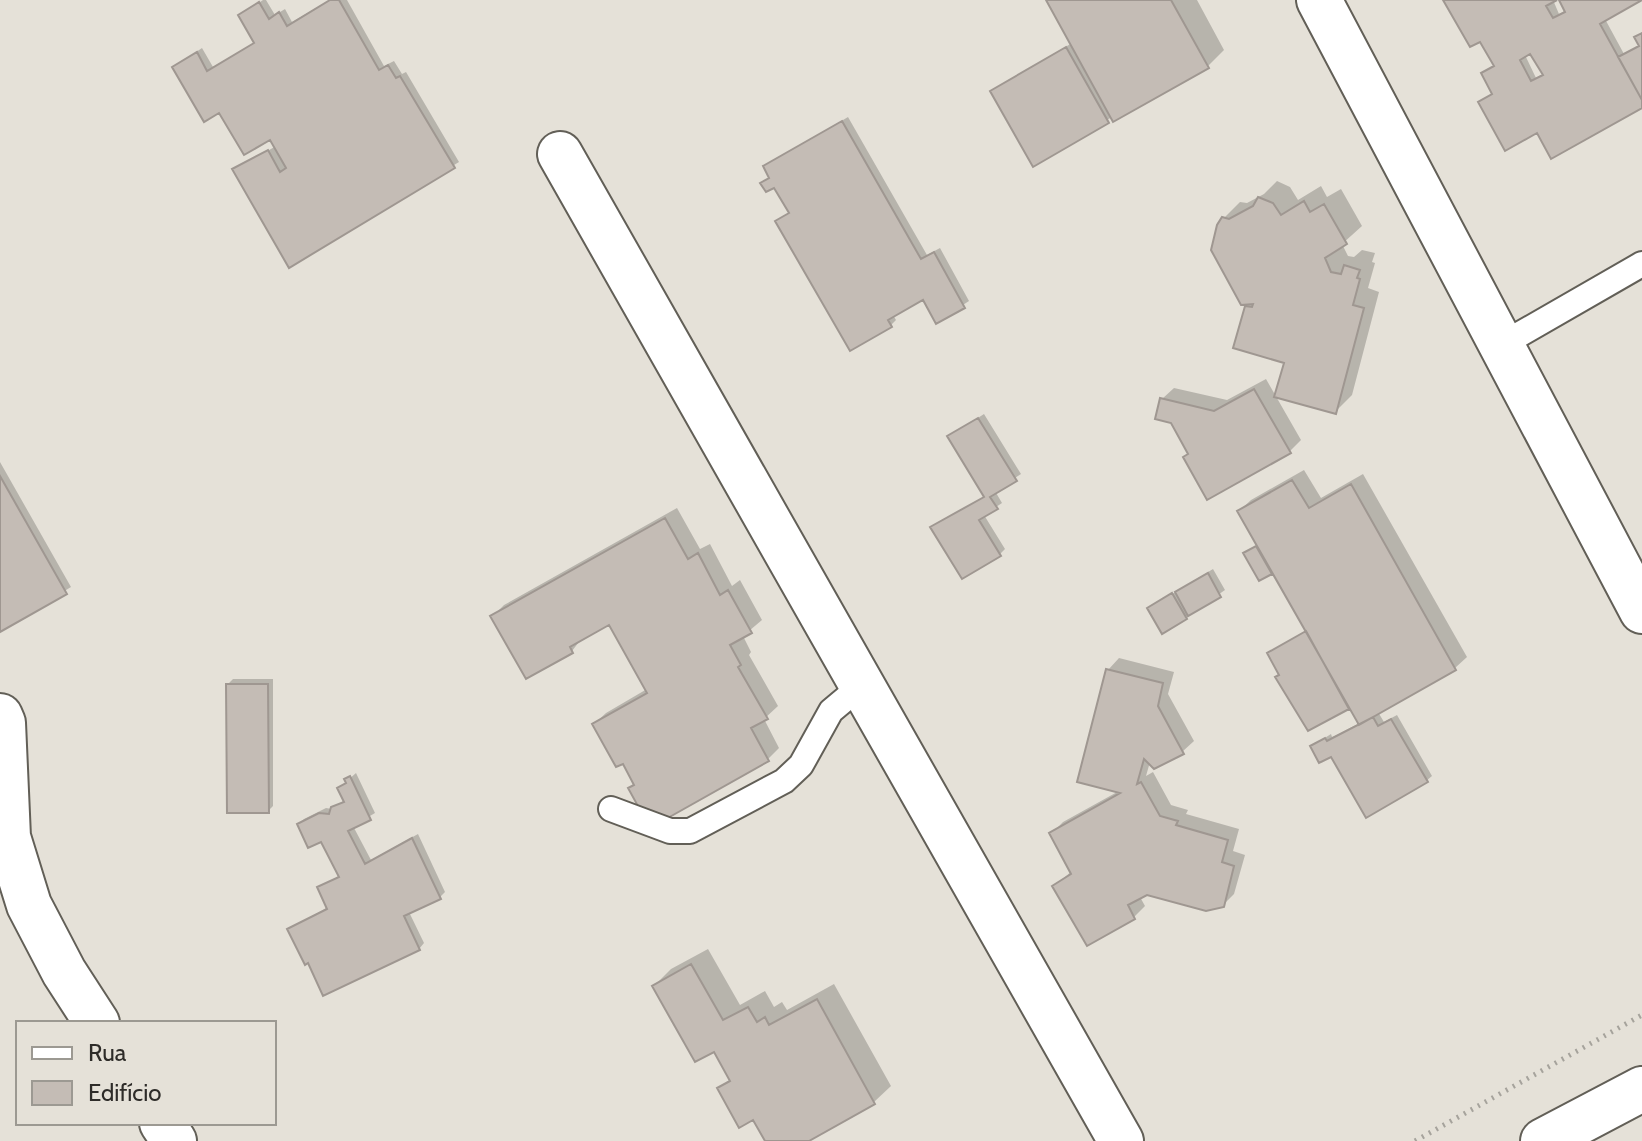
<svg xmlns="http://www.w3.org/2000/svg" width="1642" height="1141" viewBox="0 0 1642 1141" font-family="Cabin,sans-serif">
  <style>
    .shadow { fill: #0003; fill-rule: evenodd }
    .building { fill: #c4bcb5; stroke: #9f9791; stroke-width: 2; fill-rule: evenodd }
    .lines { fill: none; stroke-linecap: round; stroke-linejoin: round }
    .service-casing { stroke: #625f57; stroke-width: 28 }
    .minor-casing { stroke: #625f57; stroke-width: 48 }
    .secondary-casing { stroke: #625f57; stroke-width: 48 }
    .path { stroke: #a6a39c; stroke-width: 5; stroke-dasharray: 2 6; stroke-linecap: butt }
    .service { stroke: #fff; stroke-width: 24 }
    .minor { stroke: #fff; stroke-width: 44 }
    .secondary { stroke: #fff; stroke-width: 44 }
  </style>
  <rect width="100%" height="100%" fill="#e5e1d8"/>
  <path class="shadow" d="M263 0H266L275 15 285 9 292 22 330 0H347L384 66 394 61 402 74 406 72 459 162 290 265 235 170 276 146 271 137 220 110 174 67 202 48 213 67 256 42 241 15Z
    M1049 0H1197L1224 50 1208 66 1112 117 1033 164 992 91 1072 43Z
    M1446 0H1553L1559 14 1567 10 1561 0H1639L1605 19 1624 54 1641 45 1637 37 1642 32V105L1538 130 1494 93 1483 73 1495 64 1481 39ZM1531 51 1544 73 1536 78 1525 55Z
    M848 117 927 255 940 248 969 301 937 322 923 297 893 315 896 320 891 325 778 221 790 212 775 185 763 183 770 177 765 167Z
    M1277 181 1290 187 1298 200 1321 186 1327 197 1341 189 1362 226 1342 244 1348 256 1354 257 1362 250 1375 253 1372 262 1375 263 1368 288 1379 292 1352 395 1335 412 1286 361 1247 307 1251 302 1224 218 1240 202 1247 203 1264 194Z
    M1266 379 1301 440 1290 451 1208 497 1162 399 1174 388 1227 400Z
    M984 414 1021 474 995 491 1002 503 984 515 1005 549 999 555 933 527 986 496 950 436Z
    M0 462 71 587 0 630Z
    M1304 470 1321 498 1363 474 1467 657 1455 668 1378 712 1384 722 1397 715 1432 776 1426 781 1332 754 1312 746 1331 734 1332 737 1360 723 1350 705 1348 707 1281 674 1269 653 1307 630 1273 570 1270 572 1246 553 1258 544 1239 511 1251 500Z
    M677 508 700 549 710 544 732 586 740 580 762 620 743 636 751 652 749 655 753 662 778 706 764 719 779 748 768 759 651 825 630 788 636 783 624 761 594 724 606 713 647 689 610 623 582 638 572 651 527 676 493 616 504 605Z
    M1213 569 1225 590 1186 617 1149 608Z
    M1119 658 1174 672 1168 694 1194 741 1182 752 1150 762 1146 776 1153 772 1171 805 1188 810 1186 814 1239 829 1233 851 1245 855 1234 894 1223 905 1147 893 1140 897 1145 906 1134 917 1054 886 1072 871 1051 834 1063 822 1119 791 1108 670Z
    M233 679H273V806L268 811 228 684Z
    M356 773 375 813 353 826 371 860 418 834 445 892 440 897 409 912 424 943 419 949 289 930 328 907 320 888 341 875 322 839 299 824 304 819 326 808 332 809 345 800 339 788Z
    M708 949 740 1005 765 991 774 1007 782 1002 787 1010 834 984 891 1086 874 1102 805 1141H767L753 1117 720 1088 731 1078 715 1049 654 986 671 969Z"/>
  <path class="building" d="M330 0H339L379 70 388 65 396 78 400 76 455 168 289 268 232 169 268 150 280 172 286 168 270 140 244 155 219 113 204 122 172 67 197 52 207 71 254 43 238 15 259 2 269 19 279 12 287 26Z
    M1046 0H1171L1209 68 1113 122Z
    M1443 0H1557L1546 6 1553 18 1565 12 1559 0H1642L1600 24 1642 100V108L1551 159 1537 133 1505 151 1478 102 1492 94 1481 73 1494 66 1480 42 1470 47ZM1530 54 1543 75 1531 81 1520 60Z
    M1642 33V100L1618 57 1639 46 1634 37Z
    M1066 47 1109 123 1033 167 990 91Z
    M842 121 921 259 934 252 965 308 936 324 923 300 888 320 892 327 850 351 775 221 789 213 774 188 766 192 760 183 769 178 763 166Z
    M1258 197 1273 203 1281 215 1304 201 1310 212 1324 204 1347 244 1325 258 1331 272 1341 274 1344 265 1360 270 1357 278 1360 279 1353 305 1364 308 1336 414 1274 397 1284 363 1233 348 1245 306 1252 307 1253 304 1241 305 1211 250 1217 225 1222 217 1229 219 1253 206Z
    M1254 389 1291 453 1207 500 1183 457 1188 454 1171 423 1155 419 1160 398 1214 411Z
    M978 418 1017 481 990 497 998 509 979 520 1001 556 962 579 930 527 984 497 947 436Z
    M0 476 67 594 0 632Z
    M1292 480 1309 508 1351 484 1456 670 1359 725 1237 511Z
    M665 518 688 559 698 553 720 595 728 590 752 633 730 645 741 665 738 667 742 674 768 719 751 728 769 761 650 828 628 788 634 785 623 764 616 767 592 724 647 693 609 625 570 647 573 653 526 679 490 616Z
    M1256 546 1272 574 1259 581 1243 553Z
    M1208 573 1221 597 1188 616 1175 592Z
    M1172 593 1187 619 1162 634 1147 608Z
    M1306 631 1349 709 1308 731 1275 677 1279 675 1267 653Z
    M1106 669 1163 683 1158 706 1184 754 1154 769 1144 759 1137 784 1141 782 1160 816 1178 821 1176 825 1228 840 1222 862 1234 866 1224 907 1206 911 1147 895 1128 905 1135 919 1087 946 1052 886 1071 874 1049 833 1120 793 1077 782Z
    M226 684H268L269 813H227Z
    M1373 717 1378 726 1391 719 1428 782 1366 818 1331 757 1319 763 1310 746 1325 738 1327 741Z
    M350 776 371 820 348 831 365 864 412 838 441 899 404 916 420 950 323 996 308 963 305 965 287 929 327 909 317 887 339 877 321 842 308 848 297 824 319 813 329 814 331 807 344 802 337 788 346 783 344 779Z
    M691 964 723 1020 748 1007 757 1022 765 1017 769 1025 817 999 875 1104 809 1141H765L753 1120 739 1128 717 1088 730 1081 714 1052 695 1062 652 986Z"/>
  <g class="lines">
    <defs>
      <path id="service" d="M1501 345 1642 264
        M611 809 670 831H690L784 781 801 765 831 711 862 685"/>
      <path id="minor" d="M1319 0 1642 611
        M560 154 1121 1141
        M0 716 3 723 8 837 29 905 64 972 97 1023
        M162 1123 174 1141"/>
      <path id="secondary" d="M1543 1141 1642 1089"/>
    </defs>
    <use href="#service" class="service-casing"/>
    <use href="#minor" class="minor-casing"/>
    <use href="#secondary" class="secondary-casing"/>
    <path class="path" d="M1415 1141 1642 1015"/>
    <use href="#service" class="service"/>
    <use href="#minor" class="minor"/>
    <use href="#secondary" class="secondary"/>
  </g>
  <rect x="16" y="1021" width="260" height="104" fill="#e5e1d8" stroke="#9c9992" stroke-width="2"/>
  <rect x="32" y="1047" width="40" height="12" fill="#ffffff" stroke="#9c9992" stroke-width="2"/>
  <text x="88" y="1061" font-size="24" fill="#2e2c29">Rua</text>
  <rect x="32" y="1081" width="40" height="24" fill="#c4bcb5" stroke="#9c9992" stroke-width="2"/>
  <text x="88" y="1101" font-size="24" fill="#2e2c29">Edifício</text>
</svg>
